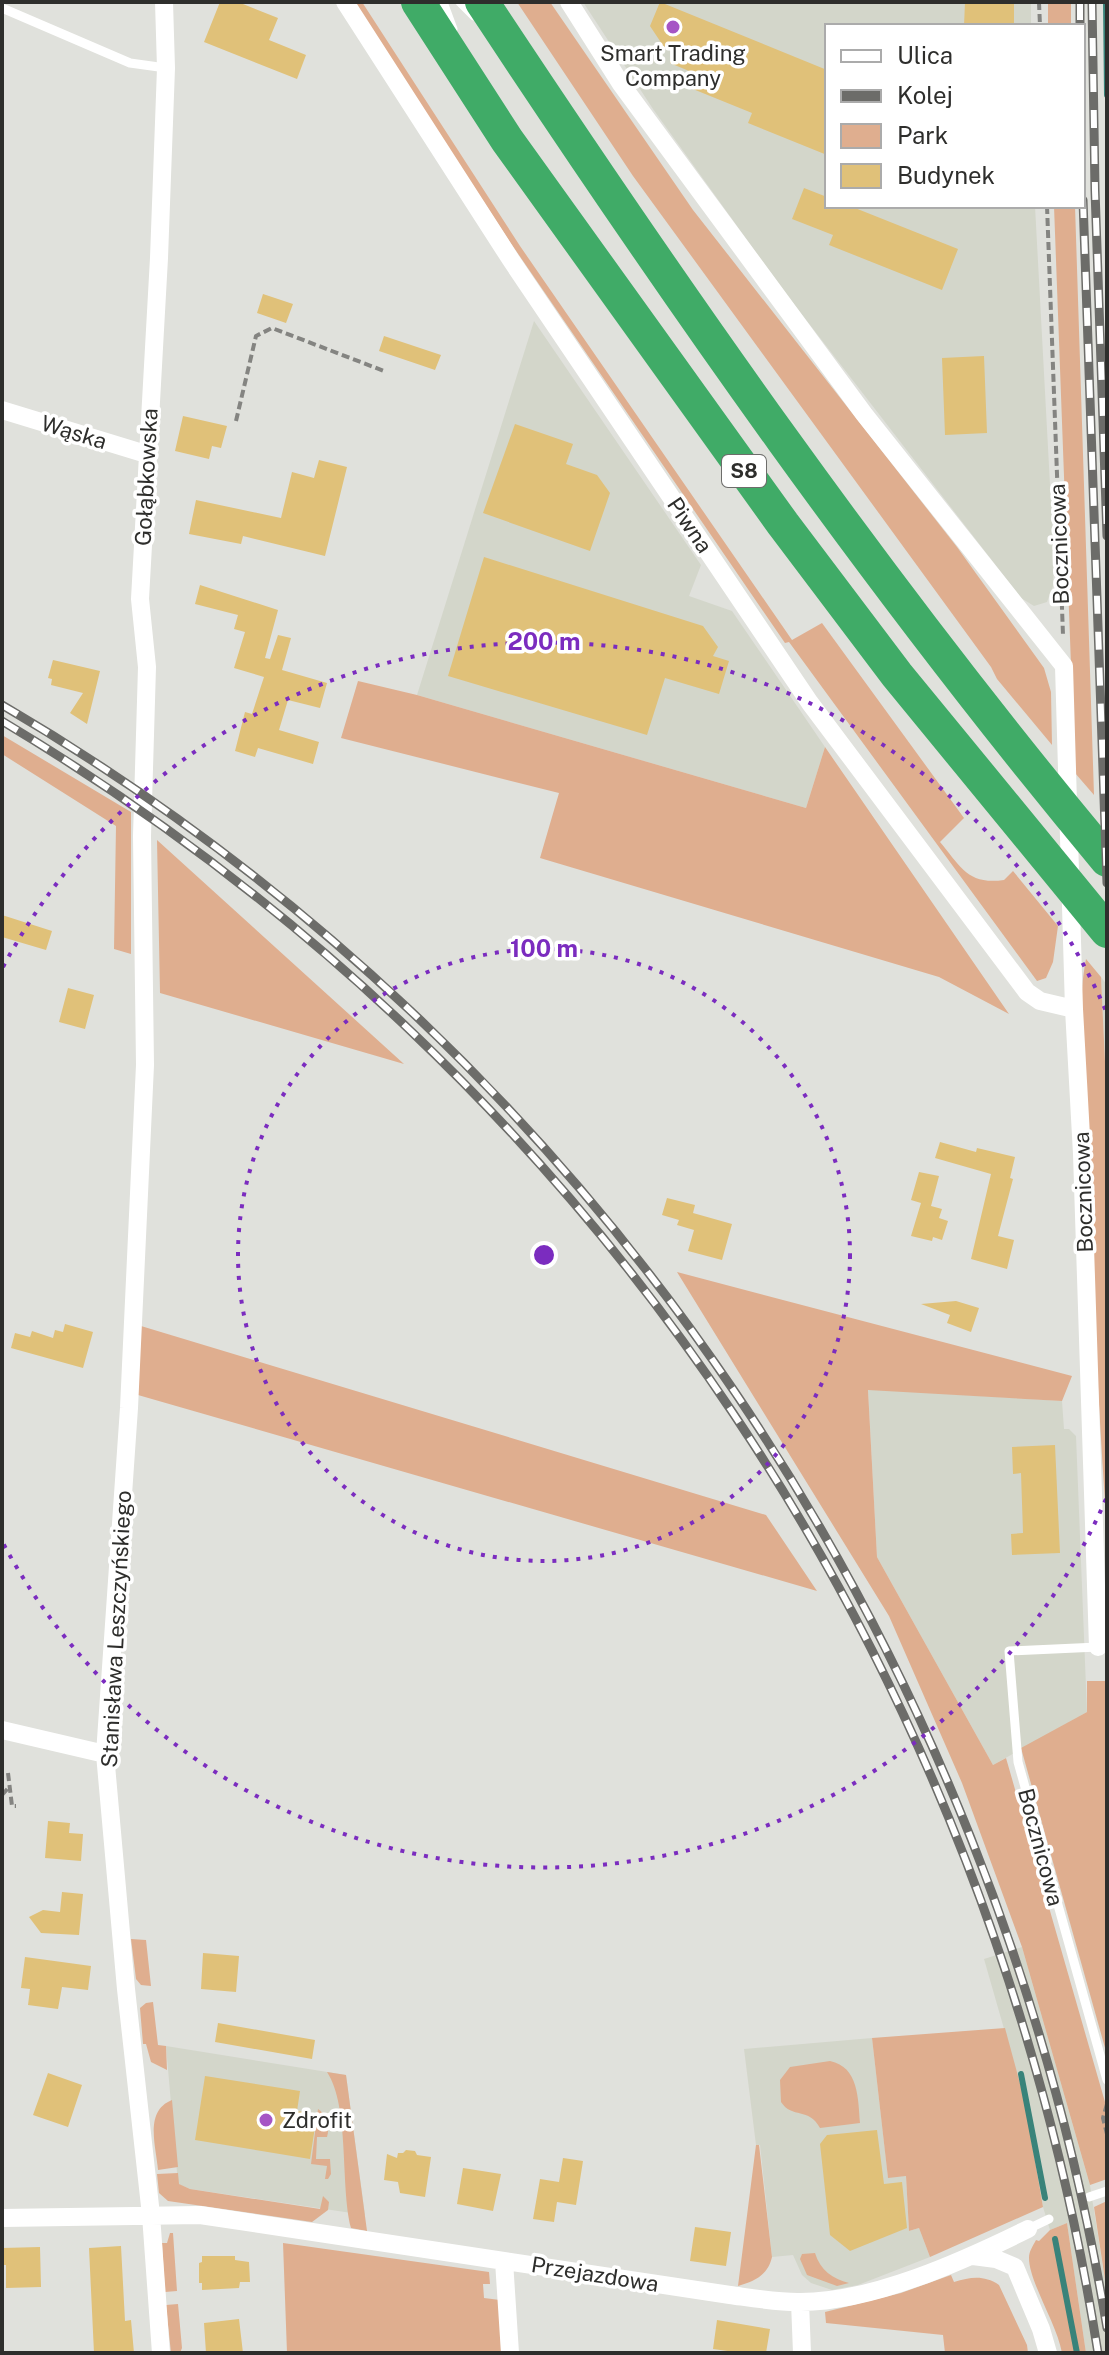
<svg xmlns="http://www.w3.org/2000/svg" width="1109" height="2355" viewBox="0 0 1109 2355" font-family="'Public Sans',sans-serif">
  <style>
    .built { fill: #d3d6ca }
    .green { fill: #dfae8f }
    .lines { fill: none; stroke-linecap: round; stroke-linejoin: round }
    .stream { stroke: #39837a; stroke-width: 6 }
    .building { fill: #e0c179 }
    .path { stroke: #848481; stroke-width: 4; stroke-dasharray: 8 4; stroke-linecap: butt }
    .lane { stroke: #fff; stroke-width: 9 }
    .street { stroke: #fff; stroke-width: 18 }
    .highway { stroke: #40ab67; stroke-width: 34 }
    .rail-casing { stroke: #6c6c69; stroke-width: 9 }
    .rail { stroke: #fff; stroke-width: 6; stroke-dasharray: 18; stroke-linecap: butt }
    .ring { fill: none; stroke: #7b2cbf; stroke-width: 4; stroke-dasharray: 4 8 }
    .poi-dot { fill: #a655c5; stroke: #fff; stroke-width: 3 }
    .labels { text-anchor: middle; stroke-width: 7; stroke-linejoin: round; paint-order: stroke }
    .shield { fill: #fff; stroke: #6d6d6b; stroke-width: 2 }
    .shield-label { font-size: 20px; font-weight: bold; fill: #2e2e2c }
    .poi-label { font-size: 22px; fill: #2e2e2c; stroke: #fff }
    .street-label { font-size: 22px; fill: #2e2e2c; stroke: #fff }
    .centre { fill: #7b2cbf; stroke: #fff; stroke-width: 4 }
    .ring-label { font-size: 24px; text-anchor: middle; font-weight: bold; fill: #7b2cbf; stroke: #fff; stroke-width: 7; stroke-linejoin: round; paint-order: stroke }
  </style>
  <rect width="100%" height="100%" fill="#e0e1dc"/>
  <path class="built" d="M583 2H1031V26H827V206H1035L1054 559 1053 586 1047 602 1034 606 1021 598 783 290 653 109Z
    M534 321 701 565 689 596 732 611 825 747 806 808 417 695Z
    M1101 977 1107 985V1104Z
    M868 1389 1062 1401 1064 1429H1069L1076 1436 1087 1712 993 1765 877 1557Z
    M1022 1947 1090 2185 1107 2293V2353H1086L1067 2223 1050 2230 1043 2207 1025 2102 984 1959Z
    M872 2038 888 2177 906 2176 909 2231 919 2228 930 2257 858 2285 832 2290 811 2283 802 2275 793 2255 772 2257 760 2145H756L744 2049Z
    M166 2046 346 2075 365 2215 190 2189 178 2184Z"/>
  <path class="green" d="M353 2H362L520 246 792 640 822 623 964 818 940 842C961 867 968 885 1004 880L1013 871 1058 926 1053 962 1046 978 1037 981 789 642 785 643 510 242Z
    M517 2H550L693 210 957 547 1044 668 1051 692 1052 745 997 679 991 667 633 176Z
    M1048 2H1071V26H1048Z
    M1054 206H1075L1094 795 1075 773Z
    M358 681 417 695 806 808 825 747 1009 1014 939 977 540 858 559 793 341 738Z
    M2 735 131 812V954L114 949 116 826 2 754Z
    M157 840 404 1064 160 993Z
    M1086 959 1101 977 1107 1104V1531C1098 1403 1092 1276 1087 1148 1085 1090 1075 1015 1086 959Z
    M677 1272 1072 1376 1062 1401 868 1390 877 1557 993 1765 1006 1758 1107 2109V2179L1090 2185 1022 1947 962 1783 889 1616Z
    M141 1326 766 1515 817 1591 138 1395Z
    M1087 1681H1107V2055L1021 1748 1087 1712Z
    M131 1939 146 1940 151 1986 141 1985 136 1979Z
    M153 2002 158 2045 166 2046 167 2070 151 2062 146 2044H143L140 2008 146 2003Z
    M1005 2028 1025 2102 1043 2207 930 2257 919 2228 909 2231 906 2176 888 2178 872 2038Z
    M830 2061C859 2067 858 2099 860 2123L820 2128C809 2107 792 2119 781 2102L780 2080 790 2067Z
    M327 2072 346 2075 367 2231 351 2228C340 2185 350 2107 327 2072Z
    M172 2100 178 2167 158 2170C156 2146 144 2111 172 2100Z
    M318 2109C327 2115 330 2127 327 2137H317L316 2159H330L331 2174 328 2179H325L327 2166 311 2164Z
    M756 2145H759L772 2257C768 2275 755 2281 738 2286Z
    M178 2173 179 2184 190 2189 320 2209 323 2196 329 2202 328 2210 312 2222 168 2201 159 2193 157 2174Z
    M1107 2201V2293L1094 2207Z
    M1067 2223 1086 2353H1062C1057 2324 1029 2282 1029 2258 1029 2251 1033 2246 1036 2240L1039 2241 1050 2230Z
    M170 2233H173L177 2291 165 2292 162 2243H167Z
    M283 2243 489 2272 490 2284H483L484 2298 500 2300 501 2353H287Z
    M815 2253C820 2270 833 2279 849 2283L837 2286 807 2275 800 2259 802 2254Z
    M951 2275 954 2282C971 2277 984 2275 999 2285L1027 2345 1028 2353H945L943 2335 826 2323 825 2312 901 2293Z
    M178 2304 182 2348 180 2353H171L166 2305Z"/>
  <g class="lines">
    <path class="stream" d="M1106 2 1107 95
      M1021 2074 1045 2198
      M1055 2239 1077 2353"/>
  </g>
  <path class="building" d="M220 2H238L278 18 269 40 306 55 297 79 204 42Z
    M660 2 827 70V155L748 123 752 113 683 85 689 71 670 63 675 52 664 47 650 26Z
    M965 2H1014V26H964Z
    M804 188 827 197V206H850L958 249 942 290 829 245 833 235 792 219Z
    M263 294 293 304 286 323 257 313Z
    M384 336 441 355 435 370 379 351Z
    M984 356 987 433 945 435 942 358Z
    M183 416 227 426 221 448 212 446 209 459 175 451Z
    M515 424 573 444 566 464 597 475 610 493 590 551 483 513Z
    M319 460 347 467 325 556 243 536 241 544 189 534 196 500 281 518 292 472 314 478Z
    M484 557 703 626 718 647 713 656 729 661 719 694 665 678 647 735 448 676Z
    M200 585 278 610 265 658 270 659 278 635 291 638 282 670 327 683 320 708 288 700 279 730 319 742 313 764 258 748 255 757 235 751 245 712 252 714 264 677 234 668 245 632 234 629 238 615 195 604Z
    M53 660 100 671 87 724 70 713 83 693 51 685 52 679 48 678Z
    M2 915 52 931 46 950 2 937Z
    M68 988 94 995 85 1029 59 1022Z
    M940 1142 976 1152 977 1148 1015 1157 1010 1178 1013 1179 998 1236 1014 1240 1007 1269 971 1259 991 1174 935 1158Z
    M919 1172 939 1176 931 1206 942 1209 939 1218 948 1221 942 1240 933 1237 932 1241 911 1236 921 1203 911 1200Z
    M667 1198 695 1205 693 1213 732 1224 722 1260 688 1251 694 1230 677 1225 679 1220 662 1215Z
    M956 1301 979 1308 971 1332 947 1323 950 1315 921 1304Z
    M65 1324 93 1332 83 1368 11 1348 15 1333 30 1337 32 1331 53 1338 55 1330 63 1332Z
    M1055 1445 1060 1553 1012 1555 1011 1534 1023 1533 1021 1473 1013 1474 1012 1447Z
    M48 1821 70 1823 69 1833 83 1834 81 1861 45 1858Z
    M62 1892 83 1894 79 1935 41 1933 29 1917 43 1910 60 1912Z
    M203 1953 239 1956 236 1992 201 1989Z
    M25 1957 91 1966 88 1990 62 1987 58 2009 28 2005 30 1989 21 1988Z
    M218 2023 315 2040 312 2059 215 2042Z
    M48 2073 82 2085 68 2127 33 2115Z
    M205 2076 300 2091 297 2111 317 2114 310 2159 195 2140Z
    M877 2130 884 2184 902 2182 907 2228 850 2251 830 2235 820 2144 827 2135Z
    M406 2150 415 2151 417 2155 431 2157 425 2197 400 2193 398 2182 384 2180 387 2154 397 2158 398 2153H403Z
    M563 2158 583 2161 576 2205 557 2202 554 2222 533 2219 540 2179 559 2182Z
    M463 2168 501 2174 493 2211 457 2204Z
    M695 2227 731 2232 726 2266 690 2261Z
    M121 2246 125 2321 131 2320 134 2353H94L89 2248Z
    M40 2247 41 2287 6 2288V2265H2V2248Z
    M202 2256H235V2260L249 2262 250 2282H240L239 2288 202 2290V2283H199V2263L202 2262Z
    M239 2319 243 2353H206L204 2323Z
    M717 2320 770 2329 766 2353H742L713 2349Z"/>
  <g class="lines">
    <path class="path" d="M1039 2 1040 26
      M1047 206 1063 635
      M236 421 256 336 272 328 384 371
      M8 1773 12 1806H16
      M2 1795 10 1786
      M1107 2104 1103 2118 1107 2134"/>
    <path class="lane" d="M443 2 453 29
      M460 2 474 16
      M2 8 130 63 166 68
      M1098 1647 1009 1651 1018 1762 1107 2080
      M1089 2197 1107 2191
      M1028 2229 1049 2219"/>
    <path class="street" d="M345 2 511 260 810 703 1027 992 1040 1001 1074 1009
      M569 2 621 84 864 414 1064 666 1074 1009 1082 1154 1098 1647
      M2 410 146 454
      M2 1730 105 1754
      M2 2218 200 2215 730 2295C752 2298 775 2302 798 2302 871 2303 963 2261 1028 2229
      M973 2256 996 2259 1015 2267 1041 2329 1048 2353
      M504 2261 510 2353
      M800 2302 802 2353
      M161 2353 151 2215 126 1989 105 1754 129 1408 145 1065 142 836 147 667 140 599 159 258 166 68 164 2"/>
    <path class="highway" d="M418 2 507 140 783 524 897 675 1107 931
      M482 2C677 297 881 589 1107 860"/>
    <defs>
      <path id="rail" d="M1080 2V26
        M1092 2 1095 190 1107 536
        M1083 200 1107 883
        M2 705C597 1053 995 1651 1107 2328
        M2 721C599 1078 990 1667 1098 2353"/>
    </defs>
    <use href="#rail" class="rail-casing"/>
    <use href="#rail" class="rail"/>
  </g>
  <g class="ring">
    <circle cx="544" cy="1255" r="306"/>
    <path d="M1106 1499A613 613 0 0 1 3 1543M3 967A613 613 0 0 1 1106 1011"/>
  </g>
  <g class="poi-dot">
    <circle cx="673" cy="27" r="8"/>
    <circle cx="266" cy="2120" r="8"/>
  </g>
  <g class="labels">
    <rect class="shield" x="722" y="455" width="44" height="32" rx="6"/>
    <g class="shield-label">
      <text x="744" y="478">S8</text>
    </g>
    <g class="poi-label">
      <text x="673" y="61">Smart Trading<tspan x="673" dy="25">Company</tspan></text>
      <text x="282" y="2128" text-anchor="start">Zdrofit</text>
    </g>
    <g class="street-label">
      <text transform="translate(74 432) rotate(17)" y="8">Wąska</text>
      <text transform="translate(146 477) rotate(-87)" y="8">Gołąbkowska</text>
      <text transform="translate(690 525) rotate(56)" y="8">Piwna</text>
      <text transform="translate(1059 544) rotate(-92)" y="8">Bocznicowa</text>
      <text transform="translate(1083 1192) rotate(-92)" y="8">Bocznicowa</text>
      <text transform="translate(116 1629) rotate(-87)" y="8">Stanisława Leszczyńskiego</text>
      <text transform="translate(1041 1847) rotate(75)" y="8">Bocznicowa</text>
      <text transform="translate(595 2274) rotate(9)" y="8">Przejazdowa</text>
    </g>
  </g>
  <circle cx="544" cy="1255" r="12" class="centre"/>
  <g class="ring-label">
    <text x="544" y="650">200 m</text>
    <text x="544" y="957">100 m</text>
  </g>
  <rect width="1109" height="2355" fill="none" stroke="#2e2e2c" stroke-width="8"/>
  <rect x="825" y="24" width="260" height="184" fill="#ffffff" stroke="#ababab" stroke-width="2"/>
  <rect x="841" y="50" width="40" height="12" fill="#ffffff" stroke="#ababab" stroke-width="2"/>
  <text x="897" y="64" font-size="24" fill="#2e2e2c">Ulica</text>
  <rect x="841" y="90" width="40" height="12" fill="#6c6c69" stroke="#ababab" stroke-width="2"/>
  <text x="897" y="104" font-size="24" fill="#2e2e2c">Kolej</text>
  <rect x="841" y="124" width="40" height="24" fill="#dfae8f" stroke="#ababab" stroke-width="2"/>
  <text x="897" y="144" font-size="24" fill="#2e2e2c">Park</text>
  <rect x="841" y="164" width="40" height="24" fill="#e0c179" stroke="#ababab" stroke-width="2"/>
  <text x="897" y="184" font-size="24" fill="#2e2e2c">Budynek</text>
</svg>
